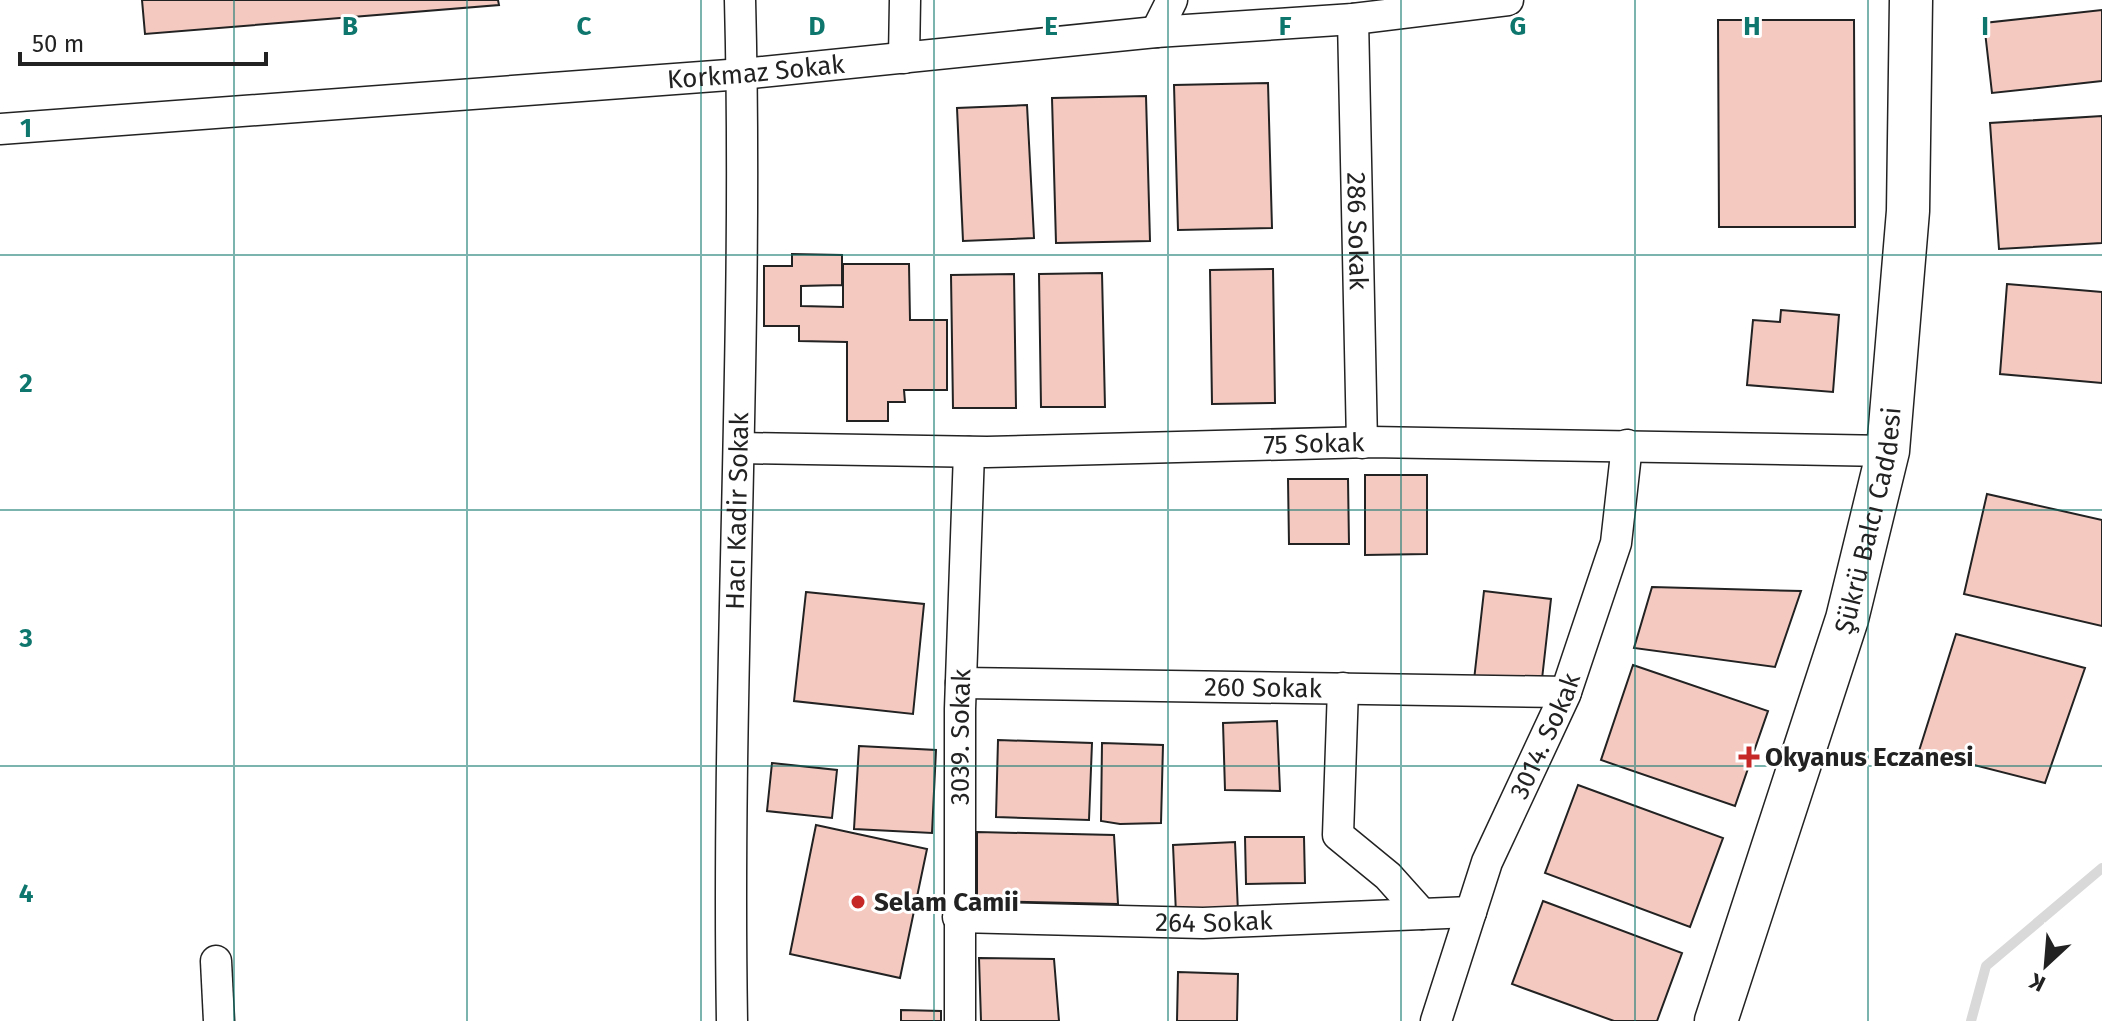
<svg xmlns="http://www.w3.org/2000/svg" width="2102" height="1021" viewBox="0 0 2102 1021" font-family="'Fira Sans',sans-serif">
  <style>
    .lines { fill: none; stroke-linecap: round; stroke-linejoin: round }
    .stream { stroke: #d9d9d9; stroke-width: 10 }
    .building { fill: #f3c9c0; stroke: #222; stroke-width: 2 }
    .street-casing { stroke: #222; stroke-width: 33 }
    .secondary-casing { stroke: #222; stroke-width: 45 }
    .street { stroke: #fff; stroke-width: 30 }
    .secondary { stroke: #fff; stroke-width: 42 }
    .grid { fill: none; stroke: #0f766e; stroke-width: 2; stroke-opacity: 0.55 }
    .poi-dot { fill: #c62828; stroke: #fff; stroke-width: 3 }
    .labels { text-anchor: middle; stroke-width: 6; stroke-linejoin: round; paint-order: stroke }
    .street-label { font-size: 26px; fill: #222; stroke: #fff }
    .poi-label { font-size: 26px; font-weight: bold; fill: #222; stroke: #fff; text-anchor: start }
    .grid-label { font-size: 26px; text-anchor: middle; font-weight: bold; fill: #0f766e; stroke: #fff; stroke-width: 6; stroke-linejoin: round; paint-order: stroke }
  </style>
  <rect width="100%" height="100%" fill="#fff"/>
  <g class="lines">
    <path class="stream" d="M1971 1021 1986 966 2102 868"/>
  </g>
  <path class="building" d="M142 0H498L499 5 145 34Z
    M2102 10V81L1992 93 1984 23Z
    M1718 20H1854L1855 227H1719Z
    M1268 83 1272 228 1178 230 1174 85Z
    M1146 96 1150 241 1056 243 1052 98Z
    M1027 105 1034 238 963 241 957 108Z
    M2102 116V243L1999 249 1990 123Z
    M792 254 842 255V285L801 286V306L843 307V264H909L910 320H947V390H904L905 402H888V421H847V342L799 341V326H764V266H792Z
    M1273 269 1275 403 1212 404 1210 270Z
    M1102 273 1105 407H1041L1039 274Z
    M1014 274 1016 408H953L951 275Z
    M2007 284 2102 292V383L2000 374Z
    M1781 310 1839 315 1833 392 1747 385 1753 320 1780 322Z
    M1365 475H1427V554L1365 555Z
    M1288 479H1348L1349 544H1289Z
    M1987 494 2102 520V626L1964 594Z
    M1652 587 1801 591 1775 667 1634 648Z
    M1484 591 1551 599 1541 688 1474 680Z
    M806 592 924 604 913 714 794 701Z
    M1956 634 2085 668 2045 783 1919 751Z
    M1633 665 1768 711 1735 806 1601 760Z
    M1277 721 1280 791 1225 790 1223 723Z
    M998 740 1092 743 1089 820 996 817Z
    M1102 743 1163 745 1161 823 1120 824 1101 821Z
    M859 746 936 750 932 833 854 829Z
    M772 763 837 770 832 818 767 811Z
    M1578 785 1723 838 1690 927 1545 873Z
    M816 825 927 849 900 978 790 954Z
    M977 832 1114 835 1118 904 977 901Z
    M1245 837H1304L1305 883 1246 884Z
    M1235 842 1238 912 1176 914 1173 845Z
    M1543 901 1682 953 1657 1021H1614L1512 984Z
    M979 958 1054 959 1059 1021H981Z
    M1178 972 1238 974 1237 1021H1177Z
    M901 1010 941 1011V1021H901Z"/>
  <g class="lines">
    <defs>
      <g id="street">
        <path id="s1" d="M1353 19 1362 443"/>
        <path d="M1156 32 1172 0"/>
        <path d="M904 58 905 0"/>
        <path id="s2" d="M0 129 742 74 1156 32 1353 19 1508 0"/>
        <path id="s3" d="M740 448 987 452 1371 442 1888 451"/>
        <path id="s4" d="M961 683 1566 692"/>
        <path d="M1343 688 1338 835 1388 876 1422 914"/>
        <path id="s5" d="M958 917 1203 923 1471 912"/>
        <path d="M216 961 219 1021"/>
        <path id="s6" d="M732 1021C726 681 749 340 740 0"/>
        <path id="s7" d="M960 1021V709L969 452"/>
        <path id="s8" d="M1436 1021 1487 862 1565 695 1616 543 1627 445"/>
      </g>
      <g id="secondary">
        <path id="s9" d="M1716 1021 1847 619 1888 451 1908 211 1911 0"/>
      </g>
    </defs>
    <use href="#street" class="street-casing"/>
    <use href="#secondary" class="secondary-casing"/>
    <use href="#street" class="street"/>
    <use href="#secondary" class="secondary"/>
  </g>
  <path class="grid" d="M234 0V1021M467 0V1021M701 0V1021M934 0V1021M1168 0V1021M1401 0V1021M1635 0V1021M1868 0V1021M0 255H2102M0 510H2102M0 766H2102"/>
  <g class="poi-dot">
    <path d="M1745 745h8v8h8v8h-8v8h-8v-8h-8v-8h8z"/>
    <circle cx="858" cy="902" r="8"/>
  </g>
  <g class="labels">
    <g class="street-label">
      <text dy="9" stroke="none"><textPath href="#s2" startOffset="758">Korkmaz Sokak</textPath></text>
      <text dy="9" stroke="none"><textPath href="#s1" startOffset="212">286 Sokak</textPath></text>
      <text dy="9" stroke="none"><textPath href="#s3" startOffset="574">75 Sokak</textPath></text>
      <text dy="9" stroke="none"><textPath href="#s6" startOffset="510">Hacı Kadir Sokak</textPath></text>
      <text dy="9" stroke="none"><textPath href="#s9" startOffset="524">Şükrü Balcı Caddesi</textPath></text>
      <text dy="9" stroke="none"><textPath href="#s4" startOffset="302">260 Sokak</textPath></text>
      <text dy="9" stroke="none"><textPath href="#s7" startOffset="284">3039. Sokak</textPath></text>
      <text dy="9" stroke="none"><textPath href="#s8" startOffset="306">3014. Sokak</textPath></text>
      <text dy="9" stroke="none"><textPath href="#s5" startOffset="256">264 Sokak</textPath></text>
    </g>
    <g class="poi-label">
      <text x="1765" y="766">Okyanus Eczanesi</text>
      <text x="874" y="911">Selam Camii</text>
    </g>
  </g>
  <g class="grid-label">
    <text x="350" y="35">B</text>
    <text x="584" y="35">C</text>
    <text x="817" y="35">D</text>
    <text x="1051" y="35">E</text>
    <text x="1285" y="35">F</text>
    <text x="1518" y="35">G</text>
    <text x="1752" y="35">H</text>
    <text x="1985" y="35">I</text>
    <text x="26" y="137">1</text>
    <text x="26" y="392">2</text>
    <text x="26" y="647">3</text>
    <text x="26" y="902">4</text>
  </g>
  <g transform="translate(2046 965) rotate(206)" stroke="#ffffff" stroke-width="6" paint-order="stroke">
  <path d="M0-6L14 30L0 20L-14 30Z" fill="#222222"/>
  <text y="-12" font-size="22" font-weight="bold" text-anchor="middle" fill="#222222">K</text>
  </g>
  <path d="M20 52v12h246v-12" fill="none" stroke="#222222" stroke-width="4"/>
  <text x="32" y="52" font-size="24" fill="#222222" stroke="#ffffff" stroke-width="6" paint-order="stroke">50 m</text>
</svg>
